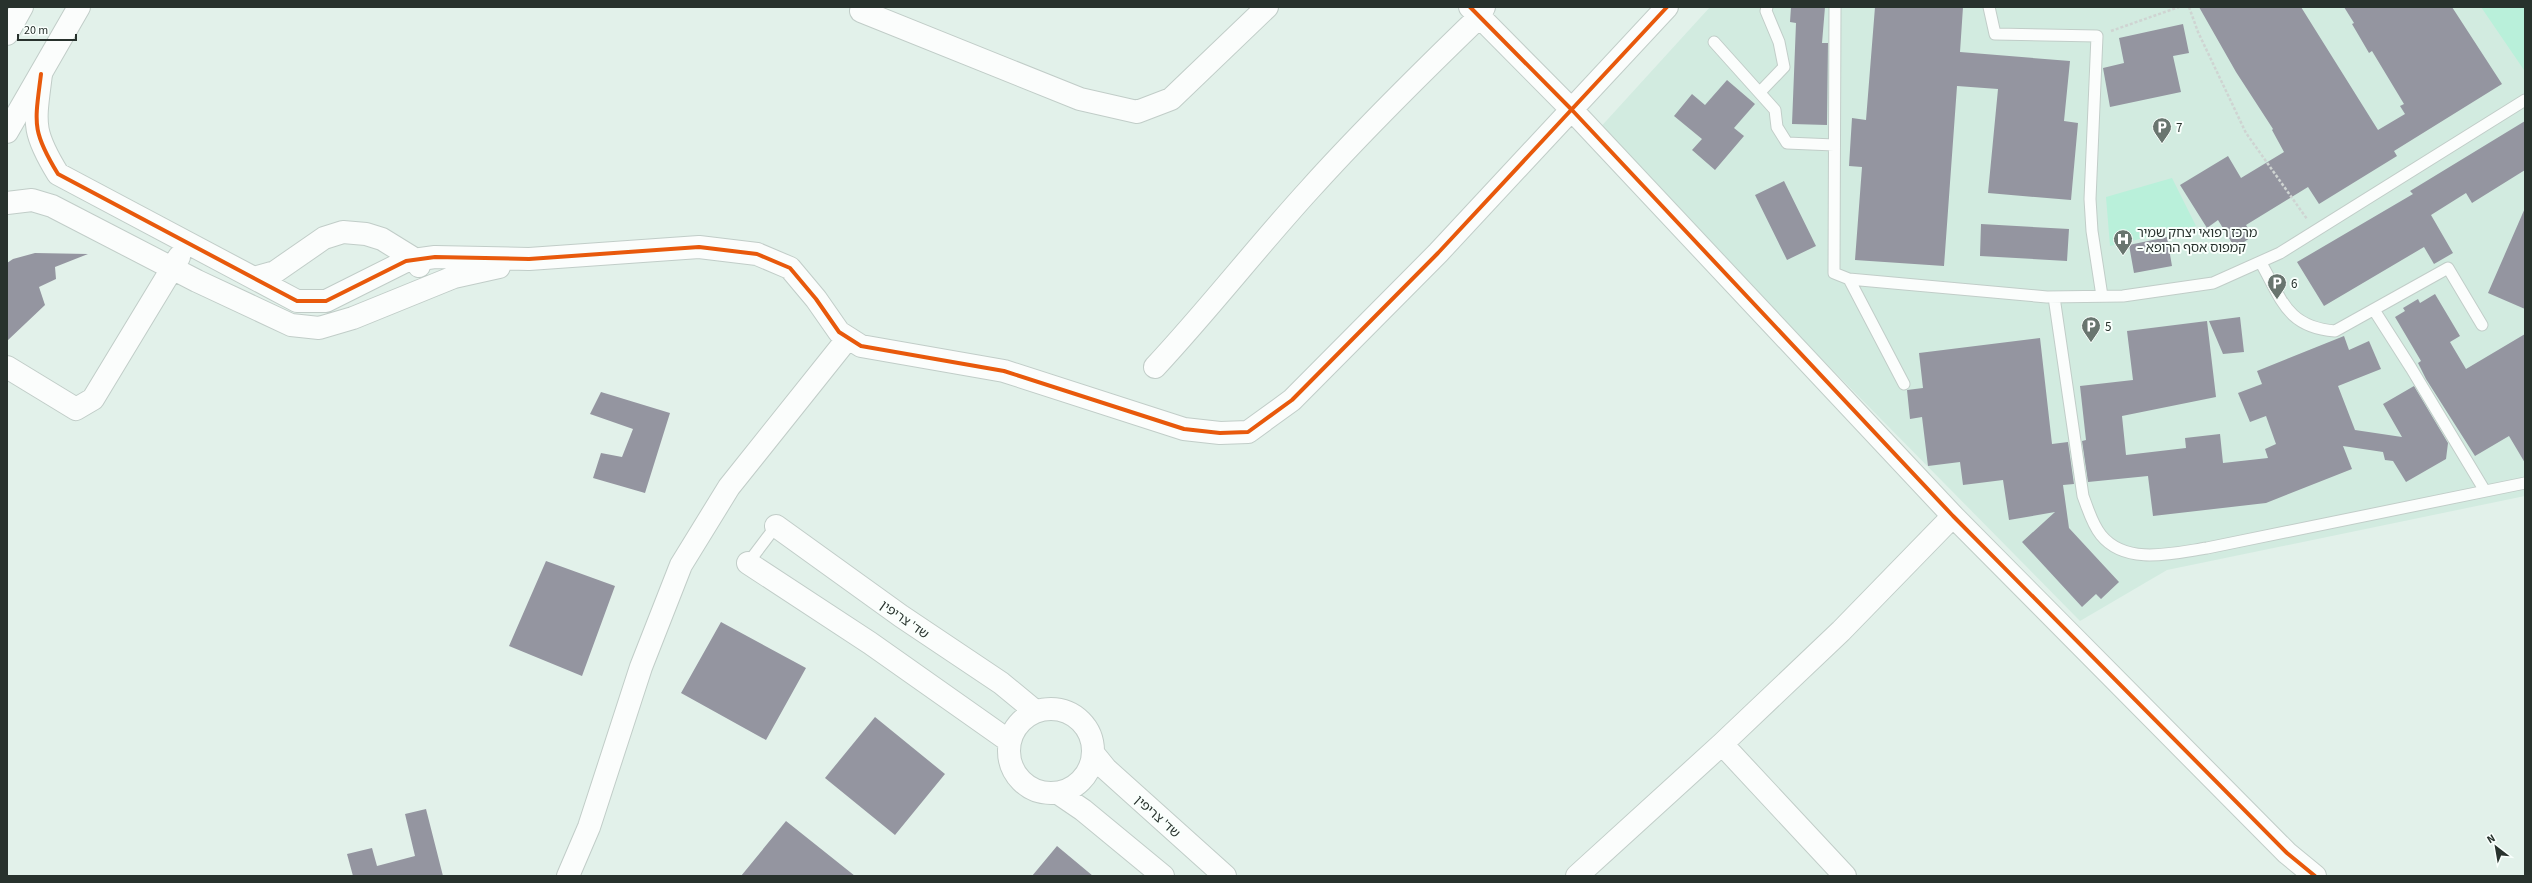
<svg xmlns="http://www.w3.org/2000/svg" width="2532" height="883" viewBox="0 0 2532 883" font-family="'Source Sans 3','Noto Sans Hebrew',sans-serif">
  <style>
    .built { fill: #d2ebe0 }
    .green { fill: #b9f0da }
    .building { fill: #9495a0 }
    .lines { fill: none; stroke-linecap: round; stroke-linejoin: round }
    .lane-casing { stroke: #c1cdc8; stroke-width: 13 }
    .street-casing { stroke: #c1cdc8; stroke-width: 24 }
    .secondary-casing { stroke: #c1cdc8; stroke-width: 24 }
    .path { stroke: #cfd4d2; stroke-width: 2.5; stroke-dasharray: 3 2; stroke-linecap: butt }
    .lane { stroke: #fbfdfc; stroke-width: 11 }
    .street { stroke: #fbfdfc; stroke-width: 22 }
    .secondary { stroke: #fbfdfc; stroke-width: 22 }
    .cycleway-casing { stroke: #f9fffc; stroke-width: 6 }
    .cycleway { stroke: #e8590c; stroke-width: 4 }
    .labels { text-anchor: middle; stroke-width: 4; stroke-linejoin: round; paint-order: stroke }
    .poi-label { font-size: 13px; fill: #28322d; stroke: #f9fffc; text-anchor: start }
    .street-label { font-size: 13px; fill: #28322d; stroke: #f9fffc }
  </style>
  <rect width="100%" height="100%" fill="#e2f1ea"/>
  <path class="built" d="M1710 7H2525V496L2167 570 2080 621 1597 131Z"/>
  <path class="green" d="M2481 7H2525L2524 70Z
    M2172 178 2196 226 2110 246 2106 197Z"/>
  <path class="building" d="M1791 7H1825L1822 43H1828L1827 125 1792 124 1796 23 1790 22Z
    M1875 7H1963L1960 52 2070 61 2064 121 2078 123 2071 200 1988 193 1998 89 1957 86 1944 266 1855 260 1862 167 1849 166 1852 118 1866 120Z
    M2199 7H2301L2378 130 2405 114 2400 106 2404 104 2372 51 2369 53 2352 24 2354 23 2344 7H2452L2502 84 2394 151 2397 156 2319 204 2308 187 2246 225 2253 236 2235 248 2218 220 2207 228 2180 185 2228 156 2241 178 2284 152 2272 130 2273 129 2236 72Z
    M2183 24 2189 53 2173 56 2181 92 2110 107 2103 68 2124 63 2119 38Z
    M1727 80 1755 104 1734 128 1744 136 1715 170 1692 150 1702 139 1674 116 1692 94 1705 105Z
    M2525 121V170L2472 203 2466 193 2431 215 2453 253 2434 264 2424 247 2324 306 2297 262 2413 194 2410 191Z
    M1784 181 1816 246 1787 260 1755 195Z
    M2525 208V309L2488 293Z
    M1981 224 2069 229 2067 261 1980 256Z
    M2167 237 2172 266 2134 273 2129 245Z
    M35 253 88 254 55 267 56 279 39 287 45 305 7 341V263L13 259Z
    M2435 294 2460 336 2450 342 2466 369 2525 334V463L2509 436 2475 456 2426 379 2418 363 2421 361 2395 317 2405 311 2403 308 2418 299 2420 303Z
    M2240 317 2244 352 2223 354 2209 321Z
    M2207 321 2216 397 2122 416 2126 455 2186 448 2185 438 2220 434 2223 463 2268 458 2265 449 2276 444 2266 416 2250 422 2238 393 2262 384 2257 371 2344 336 2349 350 2369 341 2381 369 2338 386 2355 430 2402 437 2383 404 2414 386 2448 443 2446 459 2406 482 2393 461 2385 460 2383 452 2343 446 2352 469 2266 503 2153 516 2148 476 2088 482 2082 441 2086 440 2080 386 2133 380 2127 331Z
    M2040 338 2052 444 2068 442 2074 484 2063 485 2069 528 2119 582 2101 599 2096 594 2082 607 2022 542 2055 512 2009 520 2003 480 1963 485 1960 462 1928 466 1922 417 1910 419 1907 390 1923 388 1919 353Z
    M601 392 670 413 645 493 593 478 601 453 622 457 633 429 590 414Z
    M546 561 615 586 582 676 509 646Z
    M721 622 806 668 766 740 681 693Z
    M875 717 945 774 895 835 825 778Z
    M426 809 443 876H353L347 854 372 848 377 866 415 856 405 814Z
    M786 821 855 876H741Z
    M1057 846 1093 876H1032Z"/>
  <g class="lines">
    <defs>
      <path id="lane" d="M1835 7 1834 273 1849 279 2047 297 2123 296 2213 283 2280 253 2525 100
        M1989 7 1995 34 2097 36 2090 199 2092 231 2102 296
        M1714 42 1775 110 1777 127 1787 143 1834 145
        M1760 92 1784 67 1779 42 1766 11 1767 7
        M2261 263C2282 300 2287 327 2335 331L2448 268 2482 325
        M1849 279 1904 384
        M2054 297 2083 496C2088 509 2092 524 2101 535 2126 566 2174 553 2207 548L2525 483
        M2374 310 2411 368 2485 491
        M748 563 776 526"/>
      <path id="street" d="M1470 7 1572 110 1953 516 2287 853 2315 876
        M861 11 1080 99 1137 112 1171 99 1267 7
        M41 74C35 123 31 130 58 174L297 301H326L406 261 435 257 529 259 699 247 757 254 790 268 816 299 839 332 861 346 1004 371 1184 429 1220 433 1248 432 1292 400 1438 253 1667 7
        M7 203 32 200 52 206 197 281 291 325 319 328 353 318 454 277 499 267
        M254 278 275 272 324 238 343 232 366 234 382 239 416 260 419 266
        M7 367 76 409 93 399 179 257
        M1155 367C1209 309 1257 247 1310 189 1364 129 1421 73 1479 17L1484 7
        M776 526 901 616 1001 683 1035 711
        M748 563 870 643 1009 741
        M1009 751a42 42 0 1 1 84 0a42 42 0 1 1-84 0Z
        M1722 744 1845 876
        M1093 753 1106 769 1225 876
        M1058 793 1083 810 1163 876
        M568 876 589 827 641 667 681 565 729 487 848 338
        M1577 876 1722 744 1841 631 1953 516"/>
      <path id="secondary" d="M7 34 22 7
        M7 132 79 7"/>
    </defs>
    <use href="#lane" class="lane-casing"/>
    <use href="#street" class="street-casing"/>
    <use href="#secondary" class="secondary-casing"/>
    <path class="path" d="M2189 7 2198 32 2246 133 2307 219
      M2111 31 2179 7"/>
    <use href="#lane" class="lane"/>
    <use href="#street" class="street"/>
    <use href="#secondary" class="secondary"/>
    <defs>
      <path id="cycleway" d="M1470 7 1572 110 1953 516 2287 853 2315 876
        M41 74C35 123 31 130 58 174L297 301H326L406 261 435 257 529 259 699 247 757 254 790 268 816 299 839 332 861 346 1004 371 1184 429 1220 433 1248 432 1292 400 1438 253 1667 7"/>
    </defs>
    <use href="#cycleway" class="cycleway-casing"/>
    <use href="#cycleway" class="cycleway"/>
  </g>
  <defs>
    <symbol id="parking-pin" viewBox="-11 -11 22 30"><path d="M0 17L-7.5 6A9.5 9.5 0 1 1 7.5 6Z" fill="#69756f" stroke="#f9fffc"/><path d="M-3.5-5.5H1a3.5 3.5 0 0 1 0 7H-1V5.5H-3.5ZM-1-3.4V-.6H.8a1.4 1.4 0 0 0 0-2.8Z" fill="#fff"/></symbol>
    <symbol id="hospital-pin" viewBox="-11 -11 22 30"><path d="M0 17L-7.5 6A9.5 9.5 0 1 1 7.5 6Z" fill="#69756f" stroke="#f9fffc"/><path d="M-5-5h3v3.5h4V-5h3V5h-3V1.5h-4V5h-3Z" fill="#fff"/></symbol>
  </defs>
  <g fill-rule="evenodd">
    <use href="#parking-pin" x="2151" y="116" width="22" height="30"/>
    <use href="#hospital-pin" x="2112" y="228" width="22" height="30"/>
    <use href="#parking-pin" x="2266" y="272" width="22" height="30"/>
    <use href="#parking-pin" x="2080" y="315" width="22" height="30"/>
  </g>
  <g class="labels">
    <g class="poi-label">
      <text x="2176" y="132">7</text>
      <text x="2137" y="237">מרכז רפואי יצחק שמיר<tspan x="2137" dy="15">– קמפוס אסף הרופא</tspan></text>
      <text x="2291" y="288">6</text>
      <text x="2105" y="331">5</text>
    </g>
    <g class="street-label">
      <text transform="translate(905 619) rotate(35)" y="5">שד' צריפין</text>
      <text transform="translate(1158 816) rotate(42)" y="5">שד' צריפין</text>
    </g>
  </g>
  <rect width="2532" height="883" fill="none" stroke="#28322d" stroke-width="16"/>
  <g transform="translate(2496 847) rotate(329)" stroke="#f9fffc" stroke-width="3" paint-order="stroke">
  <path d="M0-3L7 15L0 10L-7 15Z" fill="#28322d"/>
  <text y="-6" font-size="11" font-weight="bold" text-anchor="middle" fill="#28322d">N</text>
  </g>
  <path d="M18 34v6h58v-6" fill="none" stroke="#28322d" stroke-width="2"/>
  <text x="24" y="34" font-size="12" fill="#28322d" stroke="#f9fffc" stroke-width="3" paint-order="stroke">20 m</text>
</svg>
